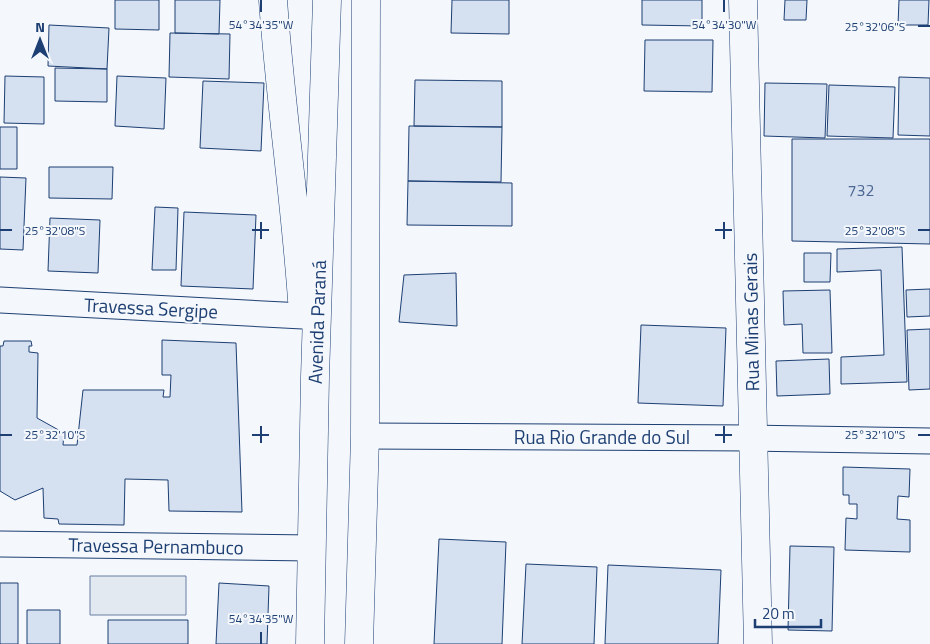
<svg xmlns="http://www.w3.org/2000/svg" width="930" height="644" viewBox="0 0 930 644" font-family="'Titillium Web',sans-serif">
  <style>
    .green { fill: #e3e9f0; stroke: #687fa3 }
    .building { fill: #d5e0f0; stroke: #1d3f73 }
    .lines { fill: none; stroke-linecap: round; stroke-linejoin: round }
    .minor-casing { stroke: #1d3f73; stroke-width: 27 }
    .major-casing { stroke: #1d3f73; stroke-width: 29 }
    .minor { stroke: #f4f7fb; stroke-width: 25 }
    .major { stroke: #f4f7fb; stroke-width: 28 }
    .ticks { fill: none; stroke: #1d3f73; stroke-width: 2 }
    .labels { text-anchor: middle; stroke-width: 4; stroke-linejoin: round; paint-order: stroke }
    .number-label { font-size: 16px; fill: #4b6792 }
    .street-label { font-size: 19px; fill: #1d3f73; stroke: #f4f7fb }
    .ticks-label { font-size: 12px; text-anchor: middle; fill: #1d3f73; stroke: #f4f7fb; stroke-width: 4; stroke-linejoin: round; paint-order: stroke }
  </style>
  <rect width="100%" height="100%" fill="#f4f7fb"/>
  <path class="green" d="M90 576H186V615H90Z"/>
  <path class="building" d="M115 0H159V30L115 29Z
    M175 0H220L219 34 175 33Z
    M452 0H509V34L451 33Z
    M642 0H702V26L642 25Z
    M785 0H807L806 20H784Z
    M899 0H929L928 25H898Z
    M49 25 109 28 107 69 48 66Z
    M170 33 230 34 229 79 169 77Z
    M645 40H713L712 92 644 91Z
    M55 68 107 69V102L55 101Z
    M5 76 44 77V124L4 123Z
    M117 76 166 78 164 129 115 126Z
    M899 77 930 78V136L898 135Z
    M415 80 502 81V127L414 126Z
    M203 81 264 83 261 151 200 148Z
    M765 83 827 84 825 138 764 136Z
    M829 85 895 87 893 138 827 136Z
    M409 126 502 127 501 182 408 181Z
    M0 127H17V169H0Z
    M792 139H930V244L792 241Z
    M49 167H113L112 199 49 198Z
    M0 177 26 178 23 250 0 249Z
    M408 181 512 183V226L407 225Z
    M155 207 178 208 176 270H152Z
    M184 212 256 215 253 289 181 286Z
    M50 218 100 220 98 273 48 271Z
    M902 247 907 382 841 384V357L884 355 881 270 837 272V249Z
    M804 253H831L830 282H804Z
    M456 273 457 326 399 322 404 275Z
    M930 289V316L907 317 906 290Z
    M830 290 832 353H803L802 324 784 325 783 291Z
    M641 325 726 328 723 406 638 403Z
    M930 329V389L909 390 907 330Z
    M162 340 236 343 242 512 169 511 168 480 125 479 124 525 59 524 58 519 44 518 43 488 15 500 0 491V346H3L4 341H31L32 346H29V352L38 353 37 418 64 433 63 445H77L83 390H164L163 397H170L171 375H162Z
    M829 359 830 394 777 396 776 361Z
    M843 467 910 469 909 497 898 496 897 519 910 520V552L845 550 846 518 857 519V504H849V495H843Z
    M439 539 506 542 502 644H434Z
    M790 546 834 547 832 631 788 630Z
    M526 564 597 567 594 644H522Z
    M608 565 721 570 718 644H605Z
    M0 583H18V644H0Z
    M219 583 269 586 267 644H216Z
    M27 610H60V644H27Z
    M108 620H188V644H108Z"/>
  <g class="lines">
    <defs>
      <path id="minor" d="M0 300 303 316
        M365 436 754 438 930 441
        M0 544 312 548"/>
      <path id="major" d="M273 0C280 100 295 199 302 300
        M743 0 758 644
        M310 644 315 377 327 0
        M359 644 365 436 366 0"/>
    </defs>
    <use href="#minor" class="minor-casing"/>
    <use href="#major" class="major-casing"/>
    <use href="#minor" class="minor"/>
    <use href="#major" class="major"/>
  </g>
  <path class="ticks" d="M261 0V12M724 0V12M918 26H930M261 222V239M724 222V239M0 230H12M252 230H269M715 230H732M918 230H930M261 426V443M724 426V443M0 435H12M252 435H269M715 435H732M918 435H930M261 632V644"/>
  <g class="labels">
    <g class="number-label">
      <text x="861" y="196">732</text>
    </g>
    <g class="street-label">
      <text transform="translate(151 308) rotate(3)" y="7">Travessa Sergipe</text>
      <text transform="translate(317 322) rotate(-88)" y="7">Avenida Paraná</text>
      <text transform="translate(751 322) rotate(-91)" y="7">Rua Minas Gerais</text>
      <text x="602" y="444">Rua Rio Grande do Sul</text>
      <text transform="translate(156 546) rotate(1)" y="7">Travessa Pernambuco</text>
    </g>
  </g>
  <g class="ticks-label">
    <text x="261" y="29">54°34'35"W</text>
    <text x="724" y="29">54°34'30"W</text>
    <text x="875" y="31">25°32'06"S</text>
    <text x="55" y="235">25°32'08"S</text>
    <text x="875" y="235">25°32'08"S</text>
    <text x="55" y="439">25°32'10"S</text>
    <text x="875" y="439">25°32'10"S</text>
    <text x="261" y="623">54°34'35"W</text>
  </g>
  <g transform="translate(40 40)" stroke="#f4f7fb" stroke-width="4" paint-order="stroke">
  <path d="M0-4L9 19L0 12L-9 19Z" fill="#1d3f73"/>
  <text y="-8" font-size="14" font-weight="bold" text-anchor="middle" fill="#1d3f73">N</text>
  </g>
  <path d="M755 619v8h66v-8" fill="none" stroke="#1d3f73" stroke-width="2.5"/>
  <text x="762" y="619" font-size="15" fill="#1d3f73" stroke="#f4f7fb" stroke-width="4" paint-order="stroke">20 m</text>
</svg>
